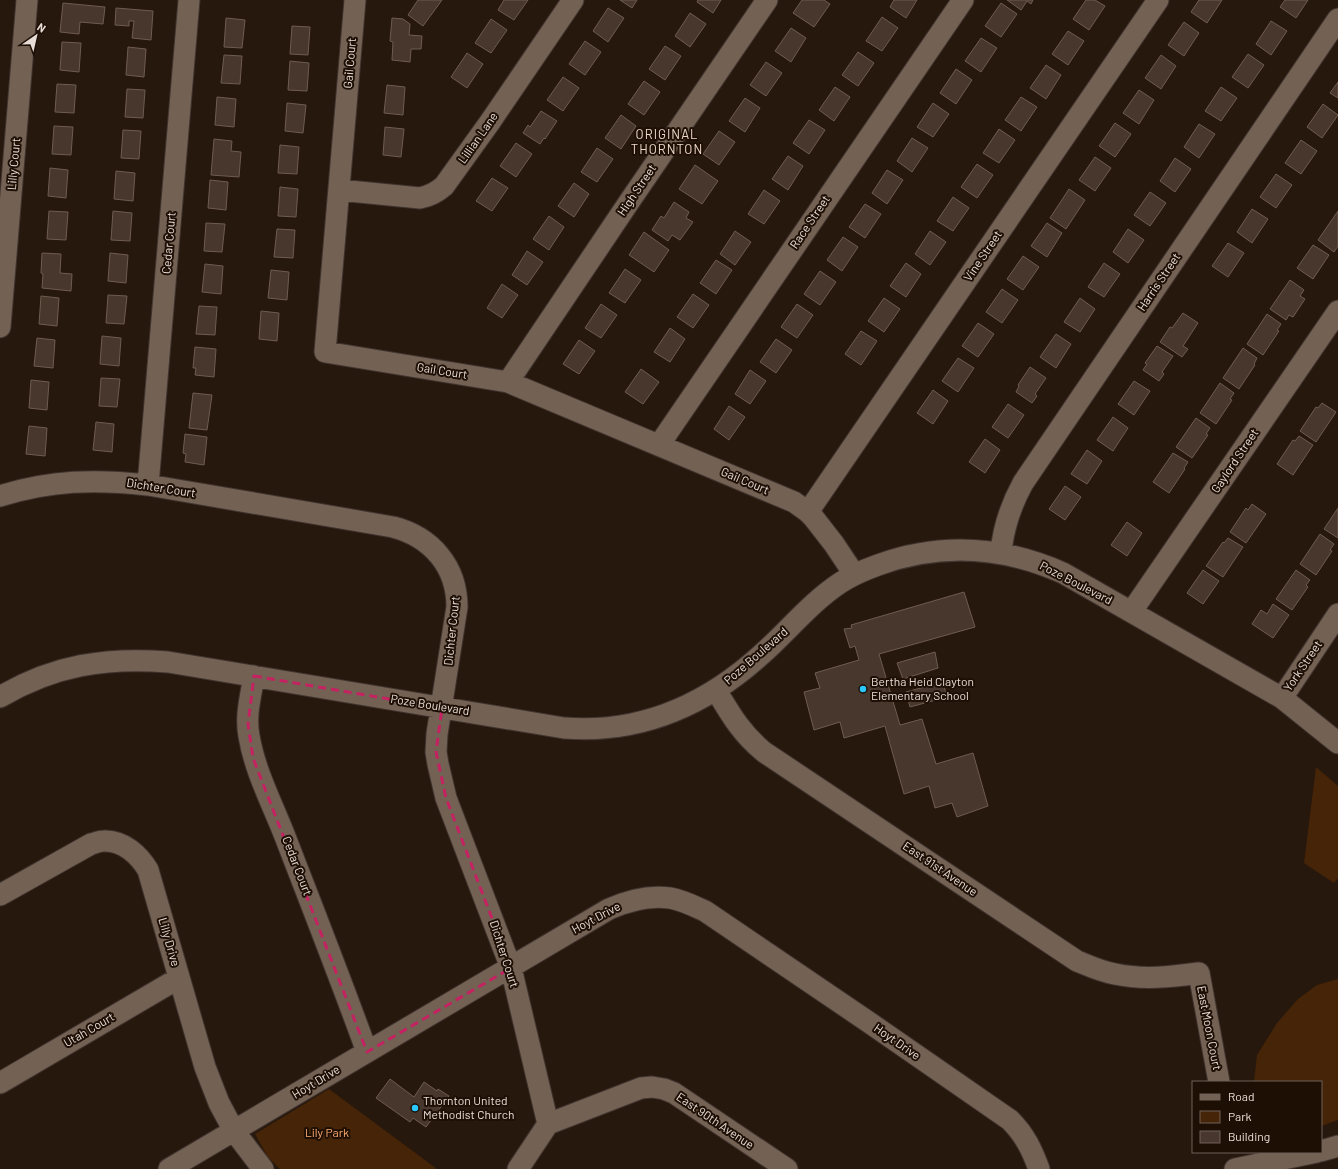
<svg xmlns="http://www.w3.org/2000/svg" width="1338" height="1169" viewBox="0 0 1338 1169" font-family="Barlow,sans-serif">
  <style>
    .green { fill: #462407 }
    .building { fill: #48372c; stroke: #6e5c4f }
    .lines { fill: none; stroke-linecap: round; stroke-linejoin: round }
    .minor-casing { stroke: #40342f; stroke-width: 23 }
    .minor { stroke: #736154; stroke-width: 21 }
    .marked { fill: none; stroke: #c42261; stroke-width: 3; stroke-dasharray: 8 5; stroke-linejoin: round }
    .poi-dot { fill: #29c8ff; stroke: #1e0f05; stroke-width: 1.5 }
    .labels { text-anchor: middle; stroke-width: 4; stroke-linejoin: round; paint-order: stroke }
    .street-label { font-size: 12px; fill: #e8ddd6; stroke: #1e0f05 }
    .poi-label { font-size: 12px; fill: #e8ddd6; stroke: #1e0f05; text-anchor: start }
    .park-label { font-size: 12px; fill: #fdab6f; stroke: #1e0f05 }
    .neighbourhood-label { font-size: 13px; letter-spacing: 1px; fill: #eed8ca; stroke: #1e0f05 }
  </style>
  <rect width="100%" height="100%" fill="#27180d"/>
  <path class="green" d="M1316 767 1338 786V878L1334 883 1304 863Z
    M1338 979V1120L1321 1126V1082H1254L1257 1055 1277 1023 1298 999 1317 985Z
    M329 1089 437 1169H280L268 1157 255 1134Z"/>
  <path class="building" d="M418 0H442L423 26 408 15Z
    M504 0H528L514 20 498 10Z
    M620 0H637L632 8Z
    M698 0H721L713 13 697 2Z
    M802 0H824L830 4 814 27 793 13Z
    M894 0H917L906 18 890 7Z
    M1007 0H1033L1031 4 1027 1 1021 10Z
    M1086 0H1095L1105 6 1089 30 1073 19Z
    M1199 0H1222L1207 23 1191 12Z
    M1285 0H1308L1296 18 1280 7Z
    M63 3 105 7 103 24 80 22 79 34 60 32Z
    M1001 3 1017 14 1001 37 985 26Z
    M116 8 153 11 151 40 132 38 134 21H129V26L115 25Z
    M608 8 624 18 608 42 593 31Z
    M690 13 706 24 690 47 675 36Z
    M882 17 898 28 882 51 866 41Z
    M226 18 245 20 242 48 224 47Z
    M392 18 403 19 410 24 409 35 422 36 421 49H411L410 62 392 60 393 42 390 41Z
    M491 19 507 30 491 53 475 43Z
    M1271 21 1287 31 1271 55 1256 44Z
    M1184 22 1199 33 1184 56 1168 45Z
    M292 26 310 27 308 55 290 54Z
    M791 28 806 38 791 62 775 51Z
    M1068 31 1084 41 1068 65 1052 54Z
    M981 38 997 48 981 72 965 61Z
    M585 41 601 52 585 75 569 64Z
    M62 42 81 43 79 72 60 70Z
    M665 46 681 56 665 80 649 69Z
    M128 47 146 49 144 77 126 75Z
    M858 52 874 63 858 86 842 75Z
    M467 53 483 64 467 88 451 77Z
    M1248 54 1264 65 1248 88 1232 77Z
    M224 55 242 56 240 84 221 83Z
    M1161 55 1176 66 1161 89 1145 78Z
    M290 61 309 63 307 91 288 90Z
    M766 62 782 73 766 96 750 85Z
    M1046 65 1061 75 1046 99 1030 88Z
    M956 69 972 80 956 104 940 93Z
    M563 77 579 88 563 111 547 100Z
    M644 81 660 92 644 115 628 104Z
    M1338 82V98L1330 93Z
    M57 84 76 85 74 113 55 112Z
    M387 85 405 87 403 115 384 113Z
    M835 87 850 97 834 121 819 110Z
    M1221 87 1237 98 1221 121 1205 111Z
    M127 89 145 90 143 118 125 117Z
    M1139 90 1154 100 1139 124 1123 113Z
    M217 97 236 99 234 127 215 125Z
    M1021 97 1037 107 1021 131 1005 120Z
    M745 98 760 108 745 132 729 121Z
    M287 103 306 105 303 133 285 131Z
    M933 103 949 114 933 137 917 127Z
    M1323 104 1338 115 1322 138 1307 127Z
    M541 111 557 121 545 139 544 138 540 144 523 133 528 125 530 127Z
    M621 115 636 126 621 149 605 138Z
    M809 120 825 130 809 154 793 143Z
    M1115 123 1131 134 1115 157 1099 146Z
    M1199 124 1215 134 1199 158 1184 147Z
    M54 126 73 127 71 155 52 154Z
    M385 127 404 129 401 157 383 155Z
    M999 129 1015 140 999 163 983 153Z
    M123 130 141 131 139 159 121 158Z
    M719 131 735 142 719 165 703 154Z
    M912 138 928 148 912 172 897 161Z
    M214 139 232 141 231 151 241 152 239 177 211 175Z
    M1301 140 1317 151 1301 174 1285 163Z
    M516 143 532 154 516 177 500 166Z
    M280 145 299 147 297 174 278 173Z
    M597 148 613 159 597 182 581 172Z
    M788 156 803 166 788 190 772 179Z
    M1095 157 1111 168 1095 191 1079 180Z
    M1175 158 1191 169 1175 192 1160 181Z
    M977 164 993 175 977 198 961 187Z
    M695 165 718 181 702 204 679 189Z
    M50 168 68 170 66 198 48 196Z
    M887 170 903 180 887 204 872 193Z
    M116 171 135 173 133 201 114 199Z
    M1276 174 1292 185 1276 208 1260 197Z
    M492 178 508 188 492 211 476 201Z
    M210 180 228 182 226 210 208 208Z
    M574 183 589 194 574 217 558 206Z
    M280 187 298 189 296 217 278 216Z
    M1069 189 1085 200 1066 229 1050 218Z
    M764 190 780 201 764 224 748 214Z
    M1150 192 1166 203 1150 226 1134 215Z
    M953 197 969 208 953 231 937 221Z
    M674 202 689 212 686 218 693 222 680 240 672 235 668 241 652 230 661 216 664 218Z
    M865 204 881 214 865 238 849 227Z
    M1252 209 1268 219 1252 243 1237 232Z
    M49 211 68 212 66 240 47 239Z
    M113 211 132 213 130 241 111 240Z
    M1338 211V246L1334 252 1318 240Z
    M549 216 564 227 549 250 533 239Z
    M206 223 225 224 222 252 204 251Z
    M1047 223 1062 233 1047 257 1031 246Z
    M277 229 295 230 293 258 274 257Z
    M1128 229 1144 240 1128 263 1113 252Z
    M735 231 751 242 735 265 720 254Z
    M930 231 946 242 930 265 915 254Z
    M644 232 669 250 654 272 629 255Z
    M843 237 858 247 842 271 827 260Z
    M1228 243 1244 253 1228 277 1212 266Z
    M1313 245 1329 255 1313 279 1297 268Z
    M527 251 543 262 527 285 512 275Z
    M42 253 61 254 60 273 72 274 71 291 42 288 43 274 41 273Z
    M110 253 128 255 126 283 108 281Z
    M1023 256 1039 267 1023 290 1007 279Z
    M716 260 732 270 716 294 700 283Z
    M906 263 921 274 906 297 890 286Z
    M1104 263 1120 274 1104 297 1088 287Z
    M205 264 223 266 221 294 202 292Z
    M625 269 641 280 625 303 609 293Z
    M271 270 289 272 287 300 268 298Z
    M820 271 836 282 820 305 804 294Z
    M1290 280 1304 290 1300 296 1305 299 1293 317 1289 315 1286 320 1270 309Z
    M502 284 518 295 502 318 487 308Z
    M1002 289 1018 300 1002 323 986 312Z
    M693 294 709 305 693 328 677 317Z
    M108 295 127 296 124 324 106 323Z
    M41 296 59 298 57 326 39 324Z
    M884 298 900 309 884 332 868 321Z
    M1080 298 1095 309 1080 332 1064 322Z
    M601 304 617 315 601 338 585 328Z
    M797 304 813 315 797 338 781 327Z
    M199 306 217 307 215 335 196 334Z
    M261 311 279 313 277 341 259 339Z
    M1183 313 1198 323 1183 346 1188 349 1182 357 1160 342 1170 327 1172 328Z
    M1267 314 1281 324 1277 330 1279 331 1263 355 1247 344Z
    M978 323 994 334 978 357 962 346Z
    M670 328 685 339 670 362 654 352Z
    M861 331 877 341 861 365 845 354Z
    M1056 334 1071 344 1056 368 1040 357Z
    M102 336 121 338 119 366 100 364Z
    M37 338 55 340 53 368 34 366Z
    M776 339 792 350 776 373 760 362Z
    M579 340 595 351 579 374 563 364Z
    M1157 346 1173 356 1162 372 1164 374 1159 381 1143 370 1147 364 1145 363Z
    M195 347 216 349 214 377 195 375 196 368H193Z
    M1243 348 1257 358 1254 364 1255 365 1239 389 1223 378Z
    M958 358 974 368 958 392 942 381Z
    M1030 367 1046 378 1035 394 1037 396 1032 403 1016 392 1019 386 1018 385Z
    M641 369 659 382 643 404 625 392Z
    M750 370 766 381 750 404 735 394Z
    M101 378 120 379 117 407 99 406Z
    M31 380 49 382 47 410 29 408Z
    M1134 381 1150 391 1134 415 1118 404Z
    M1220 383 1234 393 1230 399 1232 400 1216 424 1200 413Z
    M933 390 948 401 933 424 917 413Z
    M193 393 212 395 207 430 189 428Z
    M1322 403 1336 412 1316 442 1300 431 1316 407 1318 408Z
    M1008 404 1024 415 1008 438 992 427Z
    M729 406 745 417 729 440 714 429Z
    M1113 417 1128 428 1113 451 1097 440Z
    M1196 418 1210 428 1206 434 1208 435 1192 458 1176 447Z
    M96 422 114 424 112 452 93 450Z
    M29 426 47 428 45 456 26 454Z
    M185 434 207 437 204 465 185 462 186 454 183 453Z
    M1299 436 1313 445 1293 475 1277 464 1293 440 1295 441Z
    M985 439 1000 450 985 473 969 462Z
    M1087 450 1102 461 1087 484 1071 474Z
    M1173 453 1188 462 1184 468 1185 469 1169 493 1153 482Z
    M1065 486 1081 497 1065 520 1049 509Z
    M1252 504 1266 514 1246 543 1230 532 1246 508 1248 510Z
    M1338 508V538L1324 529Z
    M1127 522 1142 533 1127 556 1111 545Z
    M1320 534 1334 544 1330 550 1332 551 1316 575 1300 564Z
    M1228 538 1243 547 1223 577 1206 566 1223 542 1224 543Z
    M1203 570 1219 581 1203 604 1187 593Z
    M1296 570 1310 580 1306 585 1308 587 1292 610 1276 599Z
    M964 592 975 627 879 654 900 725 922 719 936 764 973 753 988 806 957 817 952 803 935 808 929 786 904 794 885 726 844 738 840 722 814 730 804 692 820 688 815 673 859 660 855 646 850 648 844 629 852 628 851 625Z
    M1273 604 1289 615 1273 638 1252 624 1261 610 1267 614Z
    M935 652 938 668 903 679 897 663Z
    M943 682 947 697 910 707 906 692Z
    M390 1079 414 1097 424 1082 437 1091 438 1089 449 1096 426 1127 413 1118 410 1122 376 1098Z"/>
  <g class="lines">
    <defs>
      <path id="minor" d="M355 0 325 352 508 382 794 502 808 512 813 517 834 544 854 574
        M339 190 420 198C430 196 436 193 444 186L490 122 573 0
        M0 327 27 0
        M508 382 627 205 767 0
        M659 445 963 0
        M148 485 189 0
        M0 496C51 480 95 479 148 485L393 527C432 537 457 567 457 607L437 734 436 752 438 764 446 798 511 968 548 1124
        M808 512 1158 0
        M1001 553C1003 528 1011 505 1023 483L1338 19
        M1132 611 1338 311
        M254 676C251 695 245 716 249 736 255 772 273 805 286 839 313 909 341 980 367 1052
        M716 690C731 715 741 733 764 752L1077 961C1089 966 1102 972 1115 974 1143 980 1171 977 1199 973L1219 1082
        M0 697C54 665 106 657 168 662L564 728C640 734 706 705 762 654 788 631 810 603 840 583 852 575 864 570 878 565 941 542 1002 546 1063 573L1282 698 1338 743
        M1282 698 1338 614
        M0 895 91 844C95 843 100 841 104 841 123 840 139 855 148 870L205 1067 219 1103 234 1131 263 1169
        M0 1083 179 978
        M548 1124 641 1088 652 1087 664 1089 674 1093 787 1169
        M1321 1151 1338 1146
        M169 1169 609 909C627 901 650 895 670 898 682 900 694 906 705 911L870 1023 1010 1120C1025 1135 1032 1150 1039 1169
        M518 1169 548 1124
        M1235 1169 1317 1152"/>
    </defs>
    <use href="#minor" class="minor-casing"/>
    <use href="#minor" class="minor"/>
  </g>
  <path class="marked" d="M254 676 442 708 436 752 446 798 511 968 367 1052 253 758 248 724Z"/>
  <g class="poi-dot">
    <circle cx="863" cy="689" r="4"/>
    <circle cx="415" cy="1108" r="4"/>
  </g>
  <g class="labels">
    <g class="street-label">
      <text transform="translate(350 63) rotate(-85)" y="4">Gail Court</text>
      <text transform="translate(478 138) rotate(-55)" y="4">Lillian Lane</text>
      <text transform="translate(14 164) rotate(-85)" y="4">Lilly Court</text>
      <text transform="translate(637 190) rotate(-56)" y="4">High Street</text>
      <text transform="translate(810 222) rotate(-56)" y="4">Race Street</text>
      <text transform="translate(169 243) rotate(-85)" y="4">Cedar Court</text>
      <text transform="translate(983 256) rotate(-56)" y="4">Vine Street</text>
      <text transform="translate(1159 282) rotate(-56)" y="4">Harris Street</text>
      <text transform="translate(442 371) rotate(9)" y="4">Gail Court</text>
      <text transform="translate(1235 461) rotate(-56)" y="4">Gaylord Street</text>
      <text transform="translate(745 481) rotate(23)" y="4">Gail Court</text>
      <text transform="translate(161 488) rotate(9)" y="4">Dichter Court</text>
      <text transform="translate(1076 583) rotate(27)" y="4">Poze Boulevard</text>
      <text transform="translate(452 631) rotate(-84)" y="4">Dichter Court</text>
      <text transform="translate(756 656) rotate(-41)" y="4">Poze Boulevard</text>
      <text transform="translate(1303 666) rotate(-56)" y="4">York Street</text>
      <text transform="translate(430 705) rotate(9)" y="4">Poze Boulevard</text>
      <text transform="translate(297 866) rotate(69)" y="4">Cedar Court</text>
      <text transform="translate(940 869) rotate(34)" y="4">East 91st Avenue</text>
      <text transform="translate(596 918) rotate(-28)" y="4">Hoyt Drive</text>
      <text transform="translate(169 942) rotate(74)" y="4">Lilly Drive</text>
      <text transform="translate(504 954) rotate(72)" y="4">Dichter Court</text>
      <text transform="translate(1209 1028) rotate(79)" y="4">East Moon Court</text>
      <text transform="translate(89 1030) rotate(-30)" y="4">Utah Court</text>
      <text transform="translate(897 1042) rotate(35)" y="4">Hoyt Drive</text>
      <text transform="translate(316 1082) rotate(-31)" y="4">Hoyt Drive</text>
      <text transform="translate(715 1121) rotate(34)" y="4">East 90th Avenue</text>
    </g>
    <g class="poi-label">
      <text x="871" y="686">Bertha Heid Clayton<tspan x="871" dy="14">Elementary School</tspan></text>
      <text x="423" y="1105">Thornton United<tspan x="423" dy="14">Methodist Church</tspan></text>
    </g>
    <g class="park-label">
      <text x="327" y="1137">Lily Park</text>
    </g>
    <g class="neighbourhood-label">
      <text x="667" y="139">ORIGINAL<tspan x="667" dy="15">THORNTON</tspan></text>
    </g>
  </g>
  <rect x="1192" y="1081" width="130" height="72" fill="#1e0f05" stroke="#6f6159"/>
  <rect x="1200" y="1094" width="20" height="6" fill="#736154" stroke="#6f6159"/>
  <text x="1228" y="1101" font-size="12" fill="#e8ddd6">Road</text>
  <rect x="1200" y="1111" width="20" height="12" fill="#462407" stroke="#6f6159"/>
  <text x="1228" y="1121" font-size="12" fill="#e8ddd6">Park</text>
  <rect x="1200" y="1131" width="20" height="12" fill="#48372c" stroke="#6f6159"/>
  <text x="1228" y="1141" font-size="12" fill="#e8ddd6">Building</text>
  <g transform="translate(36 36) rotate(34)" stroke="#1e0f05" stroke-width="3" paint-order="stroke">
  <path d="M0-3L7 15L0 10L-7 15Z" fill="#e8ddd6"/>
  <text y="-6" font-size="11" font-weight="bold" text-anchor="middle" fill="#e8ddd6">N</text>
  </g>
</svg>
